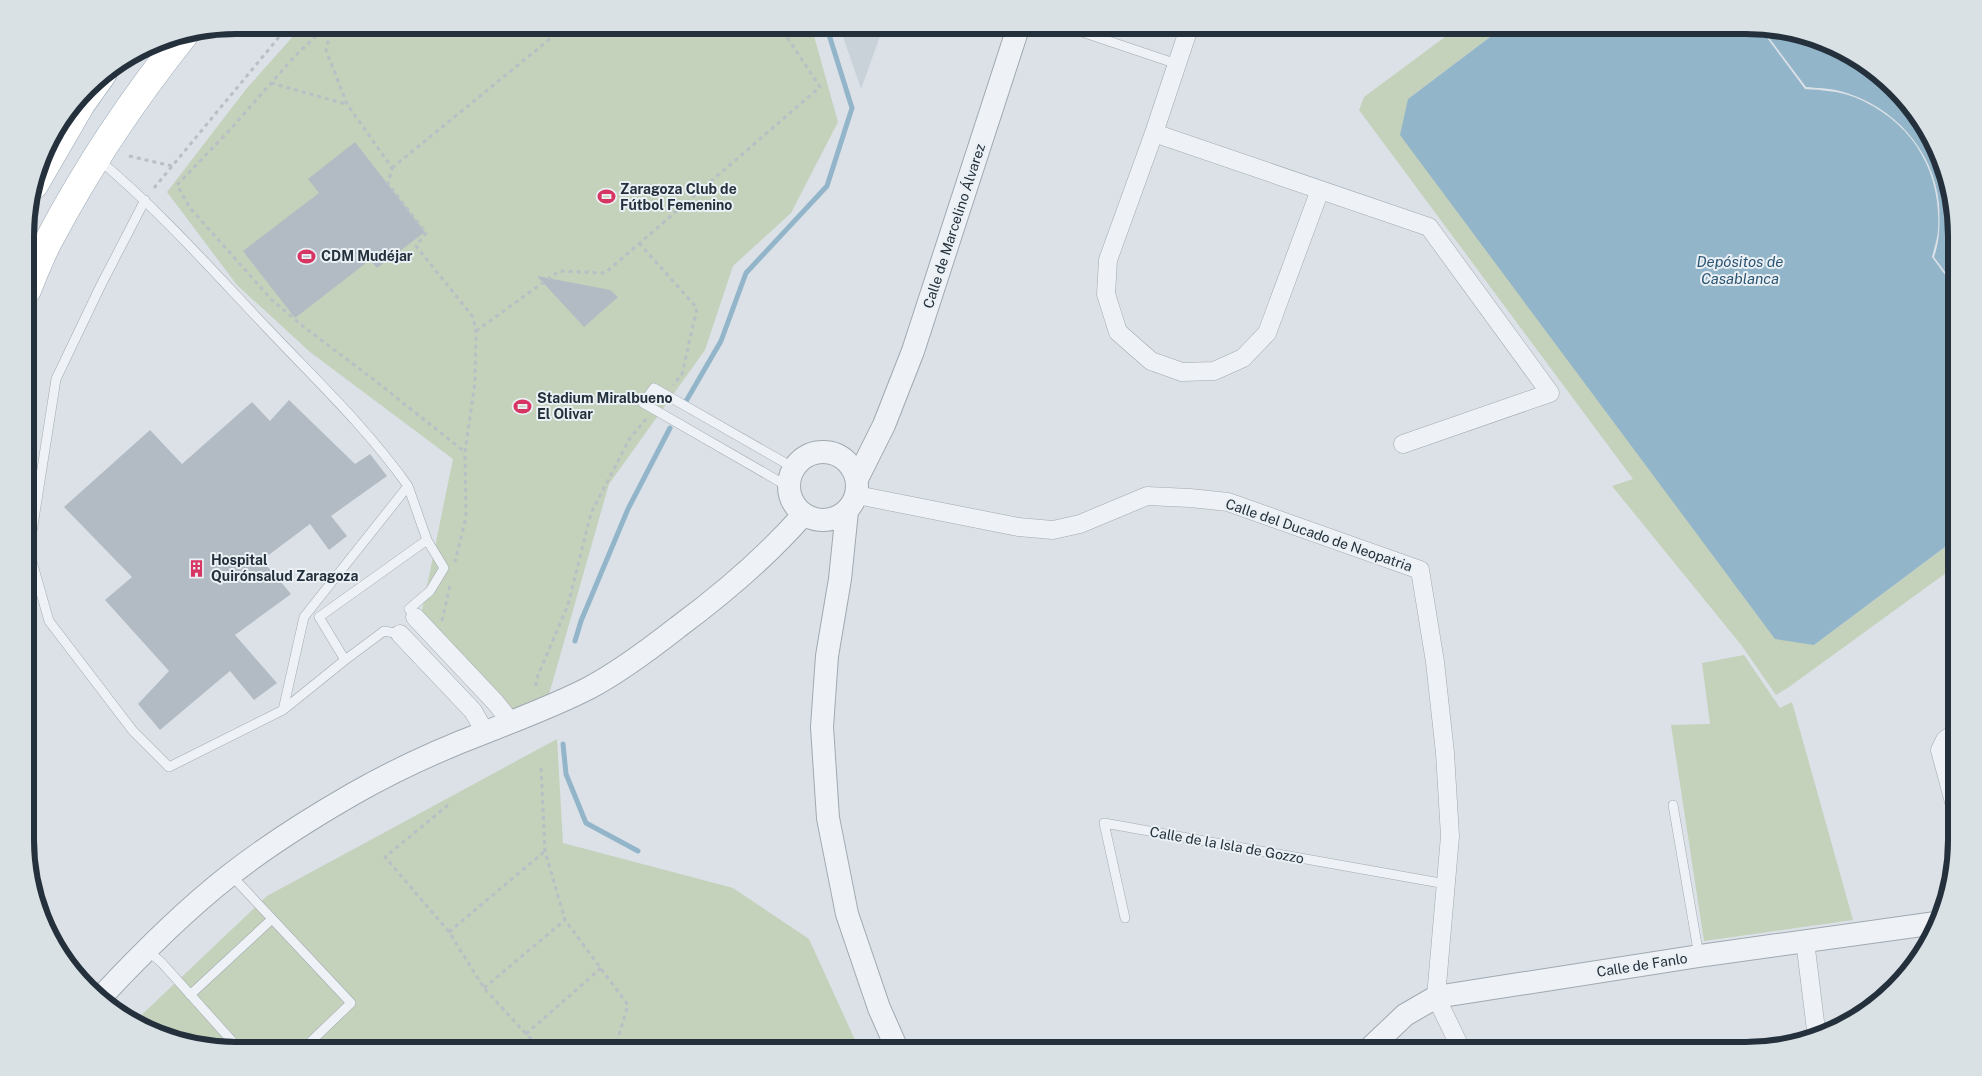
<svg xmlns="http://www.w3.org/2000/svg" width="1982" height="1076" viewBox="0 0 1982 1076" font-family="'Public Sans',sans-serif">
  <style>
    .built { fill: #c9d1d9 }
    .green { fill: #c4d1bb }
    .water { fill: #93b5ca }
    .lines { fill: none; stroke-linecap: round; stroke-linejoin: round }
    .stream { stroke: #93b5ca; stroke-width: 5 }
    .building { fill: #b2bbc4 }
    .service-casing { stroke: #a0a9b1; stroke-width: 10 }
    .minor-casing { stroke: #a0a9b1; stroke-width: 19 }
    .tertiary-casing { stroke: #a0a9b1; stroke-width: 24 }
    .primary-casing { stroke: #99a7b3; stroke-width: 29 }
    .path { stroke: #b9bfc5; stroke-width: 3; stroke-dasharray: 4 4; stroke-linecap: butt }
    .service { stroke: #eef1f5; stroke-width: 9 }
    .minor { stroke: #eef1f5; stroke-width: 18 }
    .tertiary { stroke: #eef1f5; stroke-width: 22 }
    .primary { stroke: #fff; stroke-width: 28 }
    .labels { text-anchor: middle; stroke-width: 4; stroke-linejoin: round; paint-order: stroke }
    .poi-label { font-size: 14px; font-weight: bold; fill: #24313d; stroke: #eaf0f4; text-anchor: start }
    .street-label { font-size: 14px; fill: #24313d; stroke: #eaf0f4 }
    .water-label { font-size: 15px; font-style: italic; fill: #2c5674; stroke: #eaf0f4 }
    .rim { fill: none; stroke: #24313d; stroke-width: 6 }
  </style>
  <rect width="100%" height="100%" fill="#dbe1e7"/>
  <path class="built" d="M839 25H884L861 89Z"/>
  <path class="green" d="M303 25H811L838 122 791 213 733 266 705 350 609 484 542 719 517 727 420 620 453 459 310 352 237 285 167 192 247 88Z
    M1461 25H1506L1408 99 1814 645 1957 538V565L1789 687 1776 695 1742 646 1612 486 1633 479 1359 110 1364 97Z
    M1744 655 1780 708 1792 702 1853 920 1704 941 1671 725 1710 724 1702 663Z
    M557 739 563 843 733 888 809 939 860 1051H235L181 1044 132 1024 267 896Z"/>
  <path class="water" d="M1506 25H1747L1759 27 1805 89C1821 90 1838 91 1854 97 1911 120 1942 170 1938 231 1937 240 1934 249 1932 257L1957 291V538L1814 645 1775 639 1400 135 1408 99Z
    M1761 27 1801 32 1852 53 1922 119 1946 168 1957 221V288L1934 257C1940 240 1940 222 1939 204 1934 150 1893 105 1840 91 1829 88 1817 88 1806 87Z"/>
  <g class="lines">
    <path class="stream" d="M685 403 721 341 746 273 827 186 852 108 826 25
      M575 641 581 621 628 509 670 428
      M563 744 566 774 586 823 638 851"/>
  </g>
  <path class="building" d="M355 142 425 232 377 268 370 260 295 318 243 251 319 193 308 179Z
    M537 276 610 290 618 297 584 327Z
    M289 400 355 464 370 454 387 476 331 516 347 536 329 550 310 524 262 560 291 594 235 635 277 683 254 700 230 671 160 730 138 704 169 671 105 600 132 577 64 507 150 430 182 464 252 402 270 421Z"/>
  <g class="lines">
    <defs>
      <path id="service" d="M1061 25 1177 64
        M98 159C159 210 212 270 267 328 315 379 367 428 408 486L304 617 283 710 169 767 133 731 49 621 29 551 56 379 101 285 145 200
        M408 486 427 540
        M789 487 643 403 654 388 794 468
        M400 634 384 631 345 660 319 617 427 540 444 568 430 591 409 609 415 617
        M283 710 345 660
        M1673 805 1699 956
        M231 875 351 1003 301 1051
        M1125 918 1104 823 1446 884
        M146 949 162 963 241 1051
        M190 995 272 919"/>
      <path id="minor" d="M1190 25 1154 133 1108 260 1106 294 1118 332 1151 361 1182 372 1214 371 1243 358 1267 333 1320 190
        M1154 133 1429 227 1550 393 1403 444
        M857 495 1018 527 1053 530 1080 524 1147 496 1190 498 1228 502 1420 570 1435 662 1445 753 1450 836 1436 997 1462 1051
        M415 617 495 702 512 723
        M400 634 473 711 485 732
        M1957 731 1945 740 1940 750 1957 813
        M1805 941 1817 1038"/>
      <path id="tertiary" d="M789 486a34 34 0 1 1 68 0a34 34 0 1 1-68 0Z
        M857 479 884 425 913 351 1019 25
        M847 511 840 579 827 656 822 727 828 818 847 914 879 1008 898 1051
        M102 996C142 953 184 911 230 875 267 846 313 817 353 794 395 770 441 749 486 732 521 718 556 705 589 688 621 671 650 649 678 627 724 593 766 557 803 515
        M1367 1051 1405 1015 1436 997 1699 956 1936 923"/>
      <path id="primary" d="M34 185 81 104 103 73
        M27 290C34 273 41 254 50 238 88 166 133 99 184 35"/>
    </defs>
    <use href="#service" class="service-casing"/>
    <use href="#minor" class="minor-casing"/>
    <use href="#tertiary" class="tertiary-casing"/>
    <use href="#primary" class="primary-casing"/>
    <path class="path" d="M328 25 295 56 227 133 177 185 190 208 272 300 304 327 373 379 465 452
      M332 25 326 50 347 104 392 168 388 184 426 233 416 246 473 317 476 331 475 382 465 452 466 517 455 562
      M123 65 129 57
      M271 83 346 104
      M129 156 172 166
      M392 168 567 25
      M154 188 289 25
      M27 223 36 206
      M639 243 697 308 682 374 673 385
      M476 331 559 271 605 273 820 87 779 25
      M442 621 450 585
      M536 686V680L568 605 591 513 630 438 646 419
      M541 768 545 851 565 920 628 1005 614 1051
      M448 805 385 857 449 932 484 988 526 1034 545 1051
      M449 932 545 851
      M484 988 565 920
      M526 1034 601 968"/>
    <use href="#service" class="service"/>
    <use href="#minor" class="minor"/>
    <use href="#tertiary" class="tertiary"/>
    <use href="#primary" class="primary"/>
  </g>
  <defs>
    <symbol id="stadium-bare" viewBox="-9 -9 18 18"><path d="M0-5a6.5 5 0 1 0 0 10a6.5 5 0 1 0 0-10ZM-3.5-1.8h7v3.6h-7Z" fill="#d73563" stroke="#eaf0f4" stroke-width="2.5" paint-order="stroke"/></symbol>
    <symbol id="building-bare" viewBox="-9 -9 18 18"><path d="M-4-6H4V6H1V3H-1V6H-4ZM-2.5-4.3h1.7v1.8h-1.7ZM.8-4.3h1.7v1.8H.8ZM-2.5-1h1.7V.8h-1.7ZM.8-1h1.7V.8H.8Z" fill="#d73563" stroke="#eaf0f4" stroke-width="2.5" paint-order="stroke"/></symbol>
  </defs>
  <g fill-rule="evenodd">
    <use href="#stadium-bare" x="594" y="184" width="25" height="25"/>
    <use href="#stadium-bare" x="294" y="244" width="25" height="25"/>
    <use href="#stadium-bare" x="510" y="394" width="25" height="25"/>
    <use href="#building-bare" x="184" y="556" width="25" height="25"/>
  </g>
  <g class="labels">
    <g class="poi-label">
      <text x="620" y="194">Zaragoza Club de<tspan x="620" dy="16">Fútbol Femenino</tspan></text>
      <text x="321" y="261">CDM Mudéjar</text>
      <text x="537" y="403">Stadium Miralbueno<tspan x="537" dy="16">El Olivar</tspan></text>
      <text x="211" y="565">Hospital<tspan x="211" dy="16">Quirónsalud Zaragoza</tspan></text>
    </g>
    <g class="street-label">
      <text transform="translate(954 226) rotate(-72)" y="5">Calle de Marcelino Álvarez</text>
      <text transform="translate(1319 535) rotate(19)" y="5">Calle del Ducado de Neopatria</text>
      <text transform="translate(1227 845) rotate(10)" y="5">Calle de la Isla de Gozzo</text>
      <text transform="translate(1642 965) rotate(-9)" y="5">Calle de Fanlo</text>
    </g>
    <g class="water-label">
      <text x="1740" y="267">Depósitos de<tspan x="1740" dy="17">Casablanca</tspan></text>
    </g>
  </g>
  <path d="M0 0H1982V1076H0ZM236 34H1746A202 202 0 0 1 1948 236V840A202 202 0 0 1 1746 1042H236A202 202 0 0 1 34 840V236A202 202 0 0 1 236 34Z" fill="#dae1e5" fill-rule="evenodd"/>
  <path class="rim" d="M236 34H1746A202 202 0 0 1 1948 236V840A202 202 0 0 1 1746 1042H236A202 202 0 0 1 34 840V236A202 202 0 0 1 236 34Z"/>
</svg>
